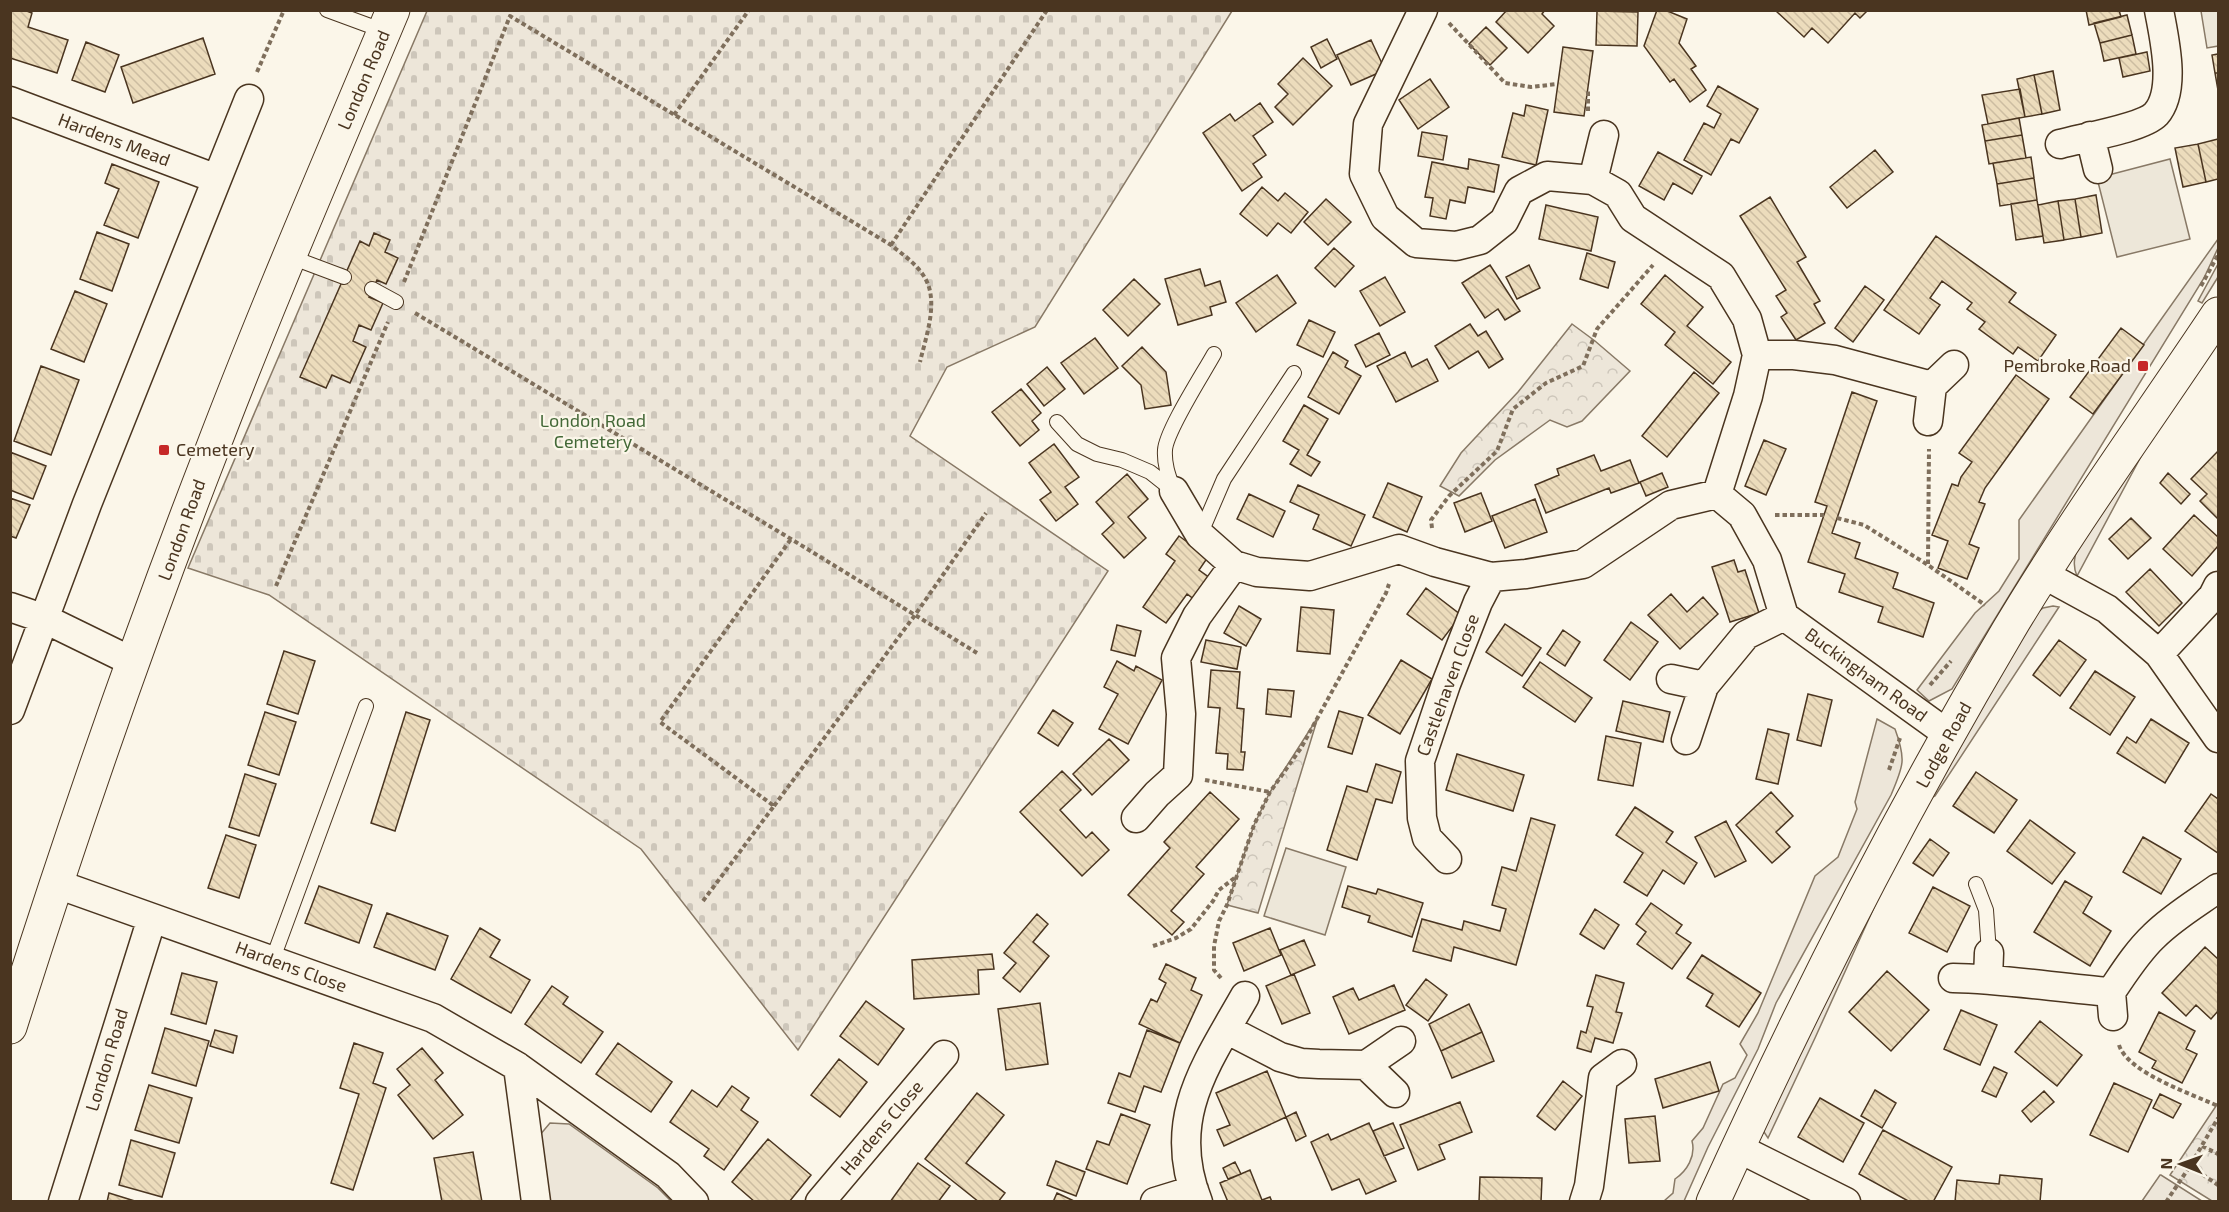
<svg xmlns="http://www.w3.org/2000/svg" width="2229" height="1212" viewBox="0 0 2229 1212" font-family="'Exo 2',sans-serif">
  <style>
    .grass { fill: #ede6d9; stroke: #887966; stroke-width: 1.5 }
    .cemetery { fill: url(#cemetery-stones); stroke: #887966; stroke-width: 1.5 }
    .park { fill: url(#park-crowns); stroke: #887966; stroke-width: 1.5 }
    .parking { fill: #ede7d9; stroke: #887966; stroke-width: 1.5 }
    .building { fill: url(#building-back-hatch); stroke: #4a3520; stroke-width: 1.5 }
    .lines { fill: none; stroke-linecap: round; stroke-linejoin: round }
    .lane-casing { stroke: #4a3520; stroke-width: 16 }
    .street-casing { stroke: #4a3520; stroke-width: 31 }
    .secondary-casing { stroke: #4a3520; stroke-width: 35 }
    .path { stroke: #7f6f5c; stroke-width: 4; stroke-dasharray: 4.5 3; stroke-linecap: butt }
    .lane { stroke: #fbf6e9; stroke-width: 14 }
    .street { stroke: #fbf6e9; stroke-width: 28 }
    .secondary { stroke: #fbf6e9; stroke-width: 33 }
    .poi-dot { fill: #c62828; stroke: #fbf6e9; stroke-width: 2 }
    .labels { text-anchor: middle; stroke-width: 4.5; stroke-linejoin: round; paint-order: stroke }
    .street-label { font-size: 18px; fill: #4a3520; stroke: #fbf6e9 }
    .poi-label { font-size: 18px; fill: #4a3520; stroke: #fbf6e9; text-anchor: end }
    .park-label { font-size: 18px; fill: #436837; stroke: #fbf6e9 }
  </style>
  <defs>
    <pattern id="cemetery-stones" width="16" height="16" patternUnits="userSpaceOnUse" patternTransform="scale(1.5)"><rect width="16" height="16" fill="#ede6d9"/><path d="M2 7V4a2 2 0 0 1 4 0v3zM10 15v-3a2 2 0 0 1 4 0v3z" fill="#cdc6ba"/></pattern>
    <pattern id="park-crowns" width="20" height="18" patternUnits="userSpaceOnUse" patternTransform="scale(1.5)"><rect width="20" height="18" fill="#ede6d9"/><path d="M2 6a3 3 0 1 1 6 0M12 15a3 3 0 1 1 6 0" fill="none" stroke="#cdc6ba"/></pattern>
    <pattern id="building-back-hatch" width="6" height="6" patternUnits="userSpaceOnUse" patternTransform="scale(1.5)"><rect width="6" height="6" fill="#ecdcbc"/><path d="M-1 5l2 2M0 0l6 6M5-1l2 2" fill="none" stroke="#ccbda1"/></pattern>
  </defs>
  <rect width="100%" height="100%" fill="#fbf6e9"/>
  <path class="grass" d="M2218 239V248L2204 278 1952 689 1929 701 1917 690 1975 613 1999 591 2019 559V520Z
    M2218 264V277L2202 303 2198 301Z
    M2152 436 2077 576C2072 565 2075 556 2078 545Z
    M2053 606 2059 607 1935 796 1927 800 2033 616 2043 608Z
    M1877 719 1895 729C1906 759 1904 765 1891 795L1776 1003 1758 1049 1708 1147 1684 1201H1664L1673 1193 1675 1179C1687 1171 1696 1156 1692 1141L1703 1128 1723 1084 1735 1078 1747 1055 1740 1044 1758 1013 1815 876 1838 857 1857 809 1855 802Z
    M1886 881 1815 1038 1768 1138 1764 1132V1117Z
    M550 1123 569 1124 658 1188 671 1201H548L539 1136Z
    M2160 1175H2161L2202 1201H2142Z"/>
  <path class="cemetery" d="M427 11H1232L1035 327 947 367 910 436 1108 571 798 1050 641 849 269 595 188 568Z"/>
  <path class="park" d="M1572 324 1595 341 1630 371 1582 421 1567 427 1550 420 1495 460 1459 496 1440 486 1461 453 1518 392Z
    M1318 717 1258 913 1227 905 1254 825 1270 792Z
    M2218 1103V1201H2212L2170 1175Z"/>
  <path class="parking" d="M2201 11H2218V46L2207 48Z
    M2170 159 2190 239 2117 257 2097 178Z
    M1286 848 1346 867 1325 935 1264 916Z"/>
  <path class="building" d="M10 10H24L32 13 28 27 68 40 57 73 10 58Z
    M1507 10H1545L1542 14 1554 26 1528 53 1496 22Z
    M1657 10H1665L1687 19 1679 43 1696 66 1691 69 1706 90 1690 102 1674 79 1670 82 1644 46Z
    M1775 10H1868L1860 18 1855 13 1828 43 1812 28 1804 37Z
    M2086 10H2119L2121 17 2089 25Z
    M1597 11 1638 12 1637 46 1596 45Z
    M2127 15 2132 35 2100 43 2094 23Z
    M1486 27 1507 48 1490 65 1469 44Z
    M2132 35 2136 54 2104 61 2100 43Z
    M203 38 215 74 133 103 121 67Z
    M1327 39 1337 59 1321 68 1311 47Z
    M1371 40 1385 70 1351 85 1337 55Z
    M86 42 119 55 105 92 72 80Z
    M1563 47 1593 51 1584 116 1554 112Z
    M2147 52 2150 71 2123 77 2119 58Z
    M2218 54V73H2215L2212 55Z
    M1303 58 1332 86 1293 125 1275 107 1288 94 1278 84Z
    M2053 71 2060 110 2042 114 2034 75Z
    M2215 73H2218V90Z
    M2034 75 2042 114 2025 117 2017 79Z
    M1430 79 1449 107 1418 129 1399 100Z
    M1718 86 1758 109 1739 143 1731 139 1711 175 1684 160 1704 123 1714 128 1721 114 1707 106Z
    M2020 89 2025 117 1988 124 1982 95Z
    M1260 103 1273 122 1253 136 1266 155 1253 164 1262 177 1242 191 1203 133 1230 114 1235 121Z
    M1526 105 1548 110 1536 165 1502 157 1513 113 1524 116Z
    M2019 118 2022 135 1985 141 1982 125Z
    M1422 132 1447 136 1443 160 1418 156Z
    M2022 135 2026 158 1989 164 1985 141Z
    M2218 139V179L2206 182 2198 144Z
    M2198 144 2206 182 2183 187 2175 148Z
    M1875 150 1893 172 1847 208 1830 187Z
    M1658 152 1702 176 1692 194 1673 183 1664 200 1639 186Z
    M2031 157 2034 178 1997 184 1993 163Z
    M1469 159 1499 165 1494 192 1468 187 1465 203 1450 200 1446 219 1430 216 1433 198 1425 197 1432 162 1468 169Z
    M112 164 159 182 138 238 104 225 119 189 105 183Z
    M2034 178 2037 200 2000 206 1997 184Z
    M1262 187 1278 201 1285 193 1308 212 1291 233 1278 223 1267 236 1240 214Z
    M2096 195 2102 233 2081 237 2075 199Z
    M1770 197 1806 257 1797 262 1820 301 1814 304 1825 323 1796 340 1781 317 1787 313 1776 296 1786 290 1740 216Z
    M1326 199 1351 222 1328 245 1304 222Z
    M2075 199 2081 237 2064 240 2058 201Z
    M2037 200 2043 236 2016 240 2011 204Z
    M2058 201 2064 240 2044 243 2038 205Z
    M1546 205 1598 217 1591 251 1539 239Z
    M97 232 129 244 112 291 80 279Z
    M374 233 390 240 385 252 398 258 386 284 377 280 369 297 383 303 371 330 359 325 353 341 366 347 350 383 332 375 326 388 300 377 360 241 369 246Z
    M1936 236 2016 293 2009 302 2056 335 2038 361 2018 347 2013 354 1979 329 1985 322 1967 309 1972 303 1942 281 1930 298 1940 305 1919 334 1884 310Z
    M1334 248 1354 266 1335 287 1315 268Z
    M1587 253 1615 262 1608 288 1580 279Z
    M1490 265 1520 311 1505 320 1498 309 1485 318 1462 283Z
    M1529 265 1540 288 1517 299 1506 277Z
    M1200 269 1205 286 1220 281 1226 302 1210 307 1212 315 1178 325 1165 279Z
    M1277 275 1296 303 1256 332 1236 303Z
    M1665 275 1703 307 1687 326 1731 362 1713 384 1665 345 1675 332 1641 304Z
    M1385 277 1405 312 1380 326 1360 291Z
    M1134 279 1160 304 1128 336 1103 310Z
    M1865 286 1884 300 1853 342 1835 328Z
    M75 291 107 304 84 362 51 349Z
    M1309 320 1335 332 1323 357 1297 345Z
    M1470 324 1478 336 1486 331 1503 359 1489 368 1478 351 1449 369 1435 346Z
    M2121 328 2144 345 2093 414 2070 397Z
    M1379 333 1390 355 1366 367 1355 345Z
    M1095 338 1118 368 1084 394 1061 363Z
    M1142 347 1166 372 1171 405 1145 409 1141 385 1122 366Z
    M1333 352 1348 361 1345 367 1361 376 1339 414 1308 397Z
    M1405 352 1412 367 1427 359 1438 381 1396 402 1377 366Z
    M41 366 79 380 51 455 14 441Z
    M1047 367 1065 389 1044 406 1027 384Z
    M1694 372 1719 393 1667 457 1642 436Z
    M2016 375 2049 399 1985 488 1979 502 1985 504 1969 544 1979 548 1967 579 1938 568 1948 541 1932 535 1952 484 1958 486 1961 477 1972 462 1959 453Z
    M1021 389 1041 413 1032 421 1039 430 1020 446 992 412Z
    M1852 392 1877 401 1832 533 1860 543 1855 558 1898 573 1893 588 1934 603 1923 637 1878 622 1883 607 1839 592 1845 574 1808 562 1827 506 1815 502Z
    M1304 405 1328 419 1307 455 1320 462 1311 476 1290 464 1299 450 1283 441Z
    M1764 440 1786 449 1766 495 1745 486Z
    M1054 444 1079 477 1065 487 1078 504 1056 521 1040 500 1051 492 1029 463Z
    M2218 451V519L2200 501 2207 494 2191 479Z
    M10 452 46 466 33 499 10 490Z
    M1594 455 1601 471 1630 460 1639 483 1611 493 1609 488 1546 513 1535 485 1559 475 1557 469Z
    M1662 473 1668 487 1646 496 1640 482Z
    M2168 473 2190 494 2181 504 2160 483Z
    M1127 474 1148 499 1128 517 1146 538 1124 558 1102 534 1114 523 1096 502Z
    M1388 483 1422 497 1407 532 1373 517Z
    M1298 485 1365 515 1351 546 1313 529 1319 515 1290 502Z
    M1481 493 1492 521 1465 532 1454 503Z
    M1249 494 1285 511 1273 537 1237 519Z
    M10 498 30 505 16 538 10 536Z
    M1535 499 1547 532 1505 548 1492 516Z
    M2194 515 2218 537V546L2192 576 2163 549Z
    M2131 518 2151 538 2128 559 2109 539Z
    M1179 536 1208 557 1199 570 1210 578 1195 600 1187 594 1166 623 1143 607 1175 561 1166 554Z
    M1734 560 1738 572 1745 570 1759 613 1730 622 1712 567Z
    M2150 569 2182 603 2159 626 2126 592Z
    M1426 588 1461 615 1442 640 1407 614Z
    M1671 594 1687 612 1703 597 1718 614 1680 649 1648 615Z
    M1239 606 1261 619 1246 646 1224 633Z
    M1301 607 1334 610 1330 654 1297 651Z
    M1631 622 1658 642 1630 680 1604 660Z
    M1505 624 1541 648 1522 676 1486 652Z
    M1117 625 1141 631 1135 656 1111 650Z
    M1563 630 1580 642 1565 666 1547 654Z
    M1206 640 1241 647 1237 669 1201 662Z
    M2059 640 2086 660 2060 696 2033 675Z
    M284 651 315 661 298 714 267 704Z
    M1401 660 1432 679 1400 734 1368 715Z
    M1117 661 1134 671 1136 666 1162 680 1128 744 1099 729 1118 694 1104 687Z
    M1540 662 1592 698 1575 722 1523 687Z
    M1211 670 1240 672 1237 708 1244 709 1241 752H1245L1243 770 1227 769 1228 754 1216 753 1220 708 1208 707Z
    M2095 671 2135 697 2110 735 2070 708Z
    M1268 689 1294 691 1291 717 1266 714Z
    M1808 694 1832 700 1821 746 1797 740Z
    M1623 701 1670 712 1663 742 1616 731Z
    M1053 710 1073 723 1058 746 1038 733Z
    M1339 711 1363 718 1352 754 1328 747Z
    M265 712 296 722 279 775 248 765Z
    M406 712 430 720 395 831 371 823Z
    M2151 719 2189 743 2165 783 2117 753 2127 737 2136 743Z
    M1768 729 1789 734 1778 784 1756 779Z
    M1606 736 1641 743 1633 786 1598 780Z
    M1109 739 1129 760 1092 795 1073 774Z
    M1457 754 1524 775 1513 811 1446 790Z
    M1376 764 1401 772 1392 803 1376 799 1357 860 1327 850 1347 786 1367 792Z
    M1062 771 1081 790 1060 810 1086 838 1092 832 1109 850 1082 876 1020 812Z
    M1976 772 2017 800 1994 833 1953 806Z
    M245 774 276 784 259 836 229 827Z
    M1210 792 1239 819 1196 867 1204 874 1171 911 1184 922 1172 935 1128 895 1170 848 1164 842Z
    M1771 792 1793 816 1776 832 1790 847 1772 863 1736 825Z
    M2211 794 2218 799V853L2185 831Z
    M1635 807 1673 832 1666 842 1697 863 1684 884 1663 870 1647 896 1624 882 1643 853 1616 835Z
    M1531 818 1555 825 1516 965 1454 947 1451 961 1413 951 1422 919 1462 930 1464 921 1500 931 1506 909 1492 905 1502 867 1516 871Z
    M2030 820 2075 853 2052 884 2007 851Z
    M1726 821 1746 861 1715 877 1695 837Z
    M226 835 256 845 239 898 208 888Z
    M2143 837 2181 859 2161 894 2123 872Z
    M1930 839 1949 853 1933 876 1913 863Z
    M2065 881 2092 897 2083 913 2111 931 2090 966 2034 932Z
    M319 886 372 905 359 943 305 923Z
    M1348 886 1376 894 1378 889 1423 903 1412 937 1368 922 1370 916 1342 907Z
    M1933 887 1970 906 1947 952 1909 933Z
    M1651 903 1682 925 1676 933 1691 943 1672 969 1637 944 1646 932 1636 924Z
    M1595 909 1619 925 1604 949 1580 934Z
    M387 913 448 936 435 970 374 947Z
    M1037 914 1048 924 1033 942 1049 956 1020 992 1003 978 1016 963 1004 953Z
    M480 928 500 940 490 957 530 980 511 1013 451 979Z
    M1270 928 1281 955 1244 971 1233 943Z
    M1304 940 1315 965 1291 975 1280 950Z
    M2205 947 2218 959V1011L2211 1019 2196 1005 2186 1016 2162 993Z
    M992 954 994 969 978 970 979 994 914 999 912 960Z
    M1702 955 1761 993 1739 1027 1706 1006 1713 994 1687 978Z
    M1166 964 1196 978 1191 990 1202 995 1180 1043 1139 1024 1151 999 1157 1002 1166 983 1159 979Z
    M1887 971 1929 1010 1891 1051 1849 1012Z
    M182 973 217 982 206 1024 171 1014Z
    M1294 974 1310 1013 1282 1024 1266 986Z
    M1596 975 1624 983 1616 1012 1622 1013 1613 1043 1595 1038 1591 1052 1577 1048 1581 1031 1586 1033 1593 1007 1587 1006Z
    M1426 979 1447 995 1428 1021 1406 1005Z
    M1394 985 1405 1010 1349 1034 1333 997 1353 988 1359 1000Z
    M552 986 568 997 563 1004 603 1032 581 1063 525 1024Z
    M866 1001 904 1029 878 1065 840 1036Z
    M1040 1003 1048 1064 1006 1070 998 1009Z
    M1469 1004 1482 1032 1441 1051 1429 1024Z
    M1961 1010 1997 1025 1980 1065 1944 1049Z
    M2159 1012 2195 1031 2186 1049 2197 1054 2182 1083 2152 1068 2156 1061 2139 1052Z
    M2040 1021 2082 1055 2057 1086 2015 1052Z
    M165 1028 209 1041 196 1086 152 1073Z
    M215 1030 237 1036 233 1053 210 1046Z
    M1147 1030 1180 1043 1161 1092 1144 1086 1135 1112 1108 1103 1119 1073 1130 1077Z
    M1482 1032 1494 1061 1452 1078 1441 1051Z
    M354 1043 383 1053 373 1083 386 1088 353 1190 331 1183 359 1094 340 1088Z
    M618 1043 672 1082 651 1112 596 1074Z
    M422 1048 443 1073 435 1080 463 1115 433 1139 398 1095 410 1085 397 1069Z
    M839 1059 867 1082 840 1117 811 1095Z
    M1710 1062 1719 1091 1663 1108 1655 1079Z
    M1994 1067 2007 1073 1996 1097 1982 1091Z
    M1267 1071 1286 1117 1224 1146 1217 1130 1230 1125 1216 1093Z
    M1563 1081 1582 1096 1555 1130 1537 1116Z
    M2114 1083 2152 1100 2128 1152 2090 1135Z
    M149 1085 192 1098 179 1143 135 1130Z
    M732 1086 749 1098 741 1110 758 1122 724 1170 704 1156 709 1149 670 1122 692 1090 717 1107Z
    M1875 1090 1896 1103 1882 1128 1861 1116Z
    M2044 1091 2054 1102 2031 1122 2022 1111Z
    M977 1093 1004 1115 966 1163 1005 1193 998 1202H979L925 1159Z
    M2160 1094 2181 1104 2173 1118 2153 1108Z
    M1820 1098 1864 1123 1843 1162 1798 1137Z
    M1460 1102 1472 1132 1439 1145 1445 1159 1418 1170 1400 1125Z
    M1296 1112 1306 1136 1296 1141 1286 1117Z
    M1121 1114 1150 1125 1127 1184 1086 1169 1097 1141 1109 1145Z
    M1655 1116 1660 1161 1629 1163 1625 1119Z
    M1369 1123 1396 1181 1366 1194 1359 1179 1332 1190 1311 1142 1328 1134 1331 1140Z
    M1393 1123 1404 1148 1384 1156 1373 1131Z
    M1883 1130 1952 1167 1933 1202H1910L1859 1174Z
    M768 1139 811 1175 789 1202H755L732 1182Z
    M131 1140 175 1153 162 1197 119 1185Z
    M473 1152 482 1202H442L434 1158Z
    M1056 1161 1085 1172 1076 1196 1047 1185Z
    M1235 1162 1241 1174 1228 1179 1223 1168Z
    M918 1163 950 1186 938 1202H890Z
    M1250 1170 1262 1200 1270 1197 1272 1202H1228L1220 1183Z
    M2000 1175 2042 1179 2040 1202H1955L1957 1180 1999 1184Z
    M1480 1177 1542 1178 1541 1202H1479Z
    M109 1193 138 1202H107Z
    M1057 1193 1076 1202H1053Z"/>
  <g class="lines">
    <defs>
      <path id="lane" d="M327 10 384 31
        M288 256 344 277
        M372 289 396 302
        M1057 422 1077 444 1097 454 1122 460 1150 472 1174 491
        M1174 491C1169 477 1164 465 1165 450 1166 431 1203 374 1214 354
        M1200 535 1224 479 1294 373
        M1976 884 1986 910 1989 953
        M272 961 366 706"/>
      <path id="street" d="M1423 10 1368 124 1364 174 1385 217 1416 243 1456 246 1480 240 1504 221 1519 191 1547 176 1593 180 1618 194 1633 218 1721 276 1747 319 1757 355 1748 396 1717 494 1742 515 1767 560 1784 616 1949 735
        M10 101 217 179
        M2090 136 2098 169
        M2060 144C2081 138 2143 128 2156 114 2177 90 2164 38 2159 10
        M1593 180 1604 135
        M1757 355H1794L1835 360 1932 386 1954 365
        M1928 421 1932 386
        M1174 491 1200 535 1234 565 1257 572 1310 576 1399 549 1435 562 1491 577 1526 574 1583 564 1671 505 1717 494
        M2043 574 2107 609 2159 654 2218 738
        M10 607 45 619 133 662
        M2159 654 2213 596 2218 586
        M1671 679 1704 686
        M10 710 87 504 249 99
        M1686 740 1704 686 1746 635 1784 616
        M1136 818 1157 794 1178 775 1181 714 1176 658 1197 616 1234 565
        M1447 859 1427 838 1422 818 1420 761 1446 684 1478 602 1491 577
        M57 884 433 1018 518 1067 668 1175 694 1202
        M1953 978C2006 979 2058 988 2111 992
        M1988 979 1989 953
        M2113 1016 2111 992C2124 973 2137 952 2154 936 2173 917 2197 903 2218 888
        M1226 1029 1280 1057 1301 1063 1319 1064 1366 1065 1401 1041
        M1366 1065 1395 1093
        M518 1067 536 1202
        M1738 1148 1846 1202
        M63 1202 152 918
        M820 1202 944 1055
        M1155 1202 1194 1190
        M1198 1202C1165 1119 1206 1065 1245 996
        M1584 1202 1589 1186 1603 1078 1622 1064"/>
      <path id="secondary" d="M10 1027C71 834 137 643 210 455 267 305 331 158 393 10
        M1713 1202C1802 1006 1899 815 2008 631 2073 522 2148 419 2218 314"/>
    </defs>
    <use href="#lane" class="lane-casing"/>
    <use href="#street" class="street-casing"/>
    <use href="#secondary" class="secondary-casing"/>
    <path class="path" d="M1449 23 1505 83 1531 87 1557 84
      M257 72 284 10
      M1588 111V89
      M674 115 749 10
      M891 245 1047 10
      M404 282 510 16 891 245C902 254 917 264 925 278 939 302 926 336 920 362
      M2201 286 2218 255
      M415 313 791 539 977 653
      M1775 515H1824
      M1837 518 1864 525 1928 565 1985 605
      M1432 528 1431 520 1449 496 1497 451 1513 409 1546 383 1583 366 1597 329 1653 265
      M1928 564 1929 449
      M276 586 388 322
      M1930 685 1951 661
      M1889 770 1900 738
      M1205 780 1270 792
      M774 806 915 615 986 513
      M703 901 774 806 660 722 791 539
      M1153 946 1176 938 1191 929 1213 901 1219 890 1237 876
      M1221 978 1214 970V946L1219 921 1227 905 1254 825 1270 792 1301 748 1386 593 1389 584
      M2119 1045C2128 1073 2192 1094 2218 1106
      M2202 1146 2218 1154
      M2190 1166 2218 1185
      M2166 1202 2190 1166 2218 1118"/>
    <use href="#lane" class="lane"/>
    <use href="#street" class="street"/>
    <use href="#secondary" class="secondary"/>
  </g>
  <g class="poi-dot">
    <rect x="2137" y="360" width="12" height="12" rx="3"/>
    <rect x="158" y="444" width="12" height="12" rx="3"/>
  </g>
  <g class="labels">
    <g class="street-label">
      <text transform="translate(364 80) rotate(-67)" y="6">London Road</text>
      <text transform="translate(114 140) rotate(21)" y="6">Hardens Mead</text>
      <text transform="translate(182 530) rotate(-70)" y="6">London Road</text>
      <text transform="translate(1866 675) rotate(36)" y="6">Buckingham Road</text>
      <text transform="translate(1448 685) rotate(-70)" y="6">Castlehaven Close</text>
      <text transform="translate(1944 745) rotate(-61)" y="6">Lodge Road</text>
      <text transform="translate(291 967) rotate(20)" y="6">Hardens Close</text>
      <text transform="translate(107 1060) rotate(-73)" y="6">London Road</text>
      <text transform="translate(882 1128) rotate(-50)" y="6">Hardens Close</text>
    </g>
    <g class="poi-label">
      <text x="2131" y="372">Pembroke Road</text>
      <text x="176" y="456" text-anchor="start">Cemetery</text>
    </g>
    <g class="park-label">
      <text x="593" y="427">London Road<tspan x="593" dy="21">Cemetery</tspan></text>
    </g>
  </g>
  <rect width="2229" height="1212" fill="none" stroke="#4a3520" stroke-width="24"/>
  <g transform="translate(2181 1164) rotate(271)" stroke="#fbf6e9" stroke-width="4.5" paint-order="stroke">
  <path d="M0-4.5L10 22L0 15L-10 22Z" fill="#4a3520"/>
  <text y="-9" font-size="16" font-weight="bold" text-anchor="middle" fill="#4a3520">N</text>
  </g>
</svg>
